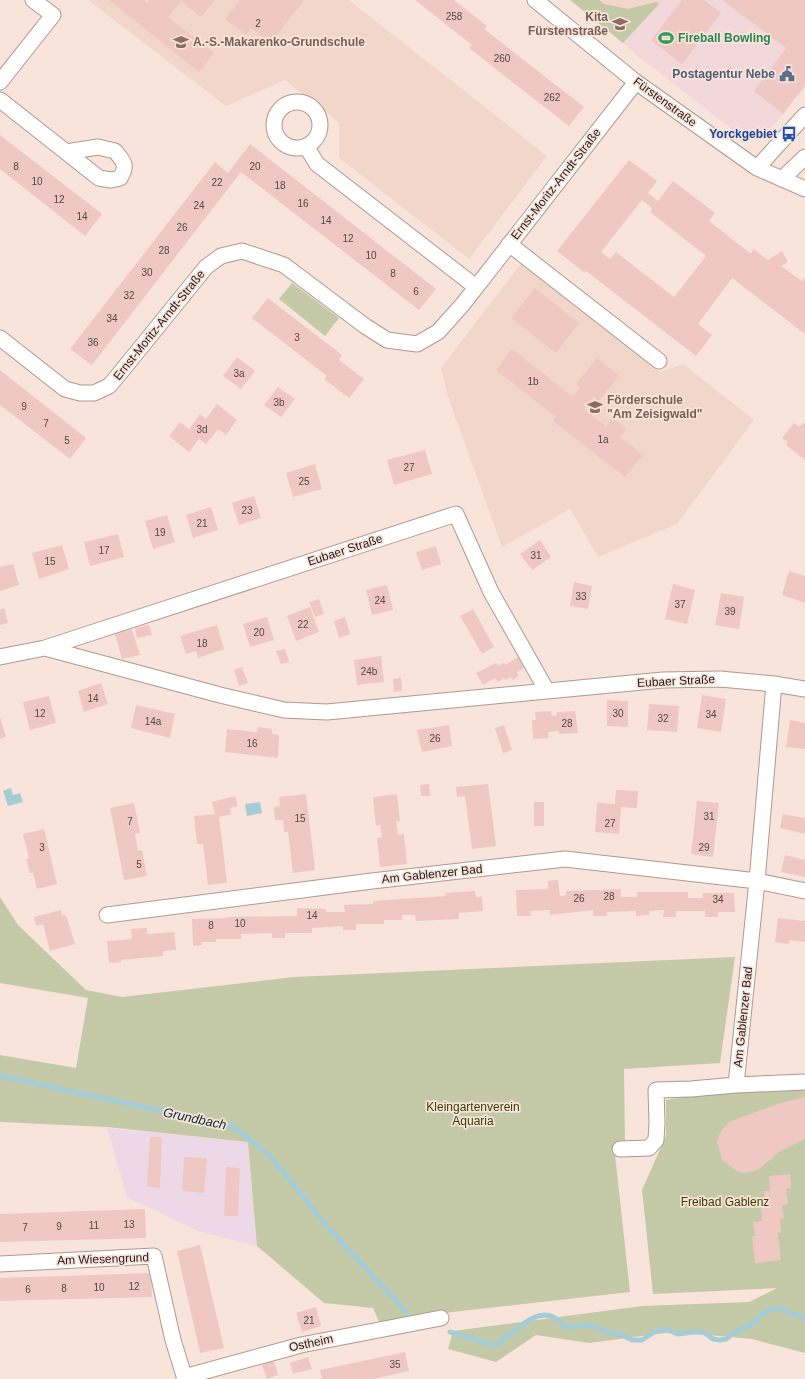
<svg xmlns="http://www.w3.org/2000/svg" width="805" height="1379" viewBox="0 0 805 1379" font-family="Arial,sans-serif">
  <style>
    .commercial { fill: #f2d8db }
    .industrial { fill: #edd8e7 }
    .built { fill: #f3d6ca }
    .green { fill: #c4c9a8 }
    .water { fill: #a4cdd7 }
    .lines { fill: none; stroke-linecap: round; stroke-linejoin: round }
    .stream { stroke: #a4cdd7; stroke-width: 5 }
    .building { fill: #efc8c3; fill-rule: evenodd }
    .minor-casing { stroke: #ad9991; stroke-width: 17 }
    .minor { stroke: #fff; stroke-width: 15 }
    .labels { text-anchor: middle; stroke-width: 3.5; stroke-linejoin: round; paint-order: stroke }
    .number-label { font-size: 10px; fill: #554643 }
    .education-label { font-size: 12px; font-weight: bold; fill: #785e54; stroke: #f9e4db; text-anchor: start }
    .leisure-label { font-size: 12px; font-weight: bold; fill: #27864d; stroke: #f9e4db; text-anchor: start }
    .service-label { font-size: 12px; font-weight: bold; fill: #4e5e75; stroke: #f9e4db; text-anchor: end }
    .street-label { font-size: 12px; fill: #221b18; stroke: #f9e4db }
    .transit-label { font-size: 12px; font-weight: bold; fill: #164399; stroke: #f9e4db; text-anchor: end }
    .park-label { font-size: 12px; fill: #3b3f04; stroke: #f9e4db }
    .water-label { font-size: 13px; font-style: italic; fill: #073038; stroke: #f9e4db }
  </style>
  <rect width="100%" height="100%" fill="#f9e4db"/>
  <path class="commercial" d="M663 0H805V87L764 137 750 139 728 126 638 56 623 43Z"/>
  <path class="industrial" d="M107 1128 248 1142 257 1246 198 1231 127 1197Z"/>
  <path class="built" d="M88 0H349L547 156 469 259 339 158V122L285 80 226 106Z
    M570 0H663L623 43Z
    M522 262 660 372 683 364 754 420 677 524 598 557 570 509 502 547 447 394 441 368Z"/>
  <path class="green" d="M570 0H599L604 4 628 9 656 2 659 4 623 43Z
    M292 283 339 318 325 336 279 299Z
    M0 897 18 925 86 990 122 997 294 977 735 957 720 1063 624 1069 625 1144 614 1145 630 1292 444 1313 381 1326 373 1308 324 1303 257 1246 248 1142 107 1127 0 1122V1055L76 1068 88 998 0 983Z
    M805 1087V1353L752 1339 673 1332 589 1343 536 1335 496 1362 448 1349 453 1331 642 1306 749 1302 777 1288 653 1294 642 1190 666 1136V1100L735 1088Z"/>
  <path class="water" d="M11 788 13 795 20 793 23 802 8 806 3 791Z
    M260 802 262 813 247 816 245 804Z"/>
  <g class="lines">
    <path class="stream" d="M0 1076 232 1126 268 1154 327 1226 407 1313
      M450 1332C458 1334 491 1346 496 1345 500 1344 501 1341 503 1339 516 1331 536 1308 553 1317 558 1319 561 1324 566 1327L589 1325 609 1333 620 1334 632 1340H642L657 1330H668L678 1334 693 1332H701L705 1333 713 1339 720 1340 726 1339 732 1334 752 1324 760 1316 769 1310 779 1308 794 1315 805 1317"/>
  </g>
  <path class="building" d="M109 0H144L147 3 150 0H215L201 17 181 1 168 17 214 53 199 72Z
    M240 0H304L271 43 251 28 246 35 225 19Z
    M415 0H454L487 26 484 29 584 107 569 126 469 48 472 45Z
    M682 0H704L721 13 682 64 651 40Z
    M722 0H805V85L783 114 754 91 786 48Z
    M0 135 102 214 85 236 0 169Z
    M250 144 436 289 419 310 241 172 92 365 70 349 215 162 228 173Z
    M629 160 657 181 648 193 658 201 673 181 715 213 709 221 751 254 753 249 768 260 782 251 788 262 781 266 802 281 805 277V334L732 278 698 324 712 335 696 356 586 271 585 273 557 251ZM642 200 652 208 650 212 706 256 674 297 616 252 610 259 601 252Z
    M535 288 579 323 556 353 511 318Z
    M268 298 342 355 339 360 364 379 349 398 324 379 327 376 252 318Z
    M512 349 573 397 580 387 576 384 597 358 619 376 599 401 593 397 584 409 606 426 612 418 627 429 620 437 643 455 625 477 553 421 556 417 496 370Z
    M237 357 255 371 241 389 223 376Z
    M0 370 86 438 70 459 0 405Z
    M278 387 295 399 281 417 264 405Z
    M217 404 237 420 226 435 218 429 206 444 199 439 189 452 169 436 180 422 189 429 200 414 206 419Z
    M794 423 799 427 803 423 805 424V460L786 445 788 442 782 438Z
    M425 450 432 474 394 485 387 460Z
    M315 464 322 489 293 497 286 473Z
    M254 496 261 518 239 525 232 503Z
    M211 507 218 530 193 538 186 515Z
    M167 515 175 542 153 549 145 521Z
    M118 534 124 557 90 566 84 542Z
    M540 540 551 557 532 570 520 554Z
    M62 545 69 569 39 579 32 553Z
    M436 546 441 564 422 570 416 552Z
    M13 564 19 585 0 591V567Z
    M789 571 805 576V603L782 595Z
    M574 582 592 586 588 609 570 606Z
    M673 584 695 590 687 624 665 619Z
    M387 585 393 610 372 615 366 590Z
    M721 593 744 597 739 629 715 625Z
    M319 599 324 614 315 617 309 602Z
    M310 607 319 632 296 641 287 616Z
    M4 608 8 623 0 625V610Z
    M473 609 494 647 482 654 460 616Z
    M267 617 274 640 250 647 243 624Z
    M345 617 350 634 339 638 334 621Z
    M149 625 152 635 137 638 135 628Z
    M217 625 224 649 198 658 196 651 186 654 180 636Z
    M132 629 140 655 122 659 115 634Z
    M285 649 289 662 281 664 276 651Z
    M381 656 384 682 357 685 354 660Z
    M518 657 524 668 517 672 519 676 513 680 511 677 506 680 504 678 498 682 495 678 483 685 476 673 496 663 498 666 504 663 505 665Z
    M242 667 248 683 239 686 234 670Z
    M401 678 402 691 394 692 393 679Z
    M101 683 108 704 84 712 78 691Z
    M702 695 726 699 721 732 697 728Z
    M49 696 56 723 30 730 23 702Z
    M607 700 628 701V727L607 726Z
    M649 704 679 706 677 732 647 730Z
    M136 705 175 714 170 738 131 728Z
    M551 711 552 716 557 715V712L575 711 578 733 559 734V731L548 732 549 738 533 739 532 720H536L535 712Z
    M0 717 6 737 0 739Z
    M790 720 805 723V749L786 747Z
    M449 725 452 746 422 752 417 730Z
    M504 725 512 750 503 753 495 728Z
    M258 727 272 729V734L279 735 278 758 225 752 227 729 257 732Z
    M429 784 430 796H421L420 785Z
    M488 784 496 846 472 849 465 796 457 797 456 787Z
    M616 790 638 791 637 808 621 807 619 834 595 832 597 803 615 804Z
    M306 794 315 870 293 873 288 832H284L283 820H275L274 807 280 806 279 797Z
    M397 794 400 821H396L398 835 404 834 407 864 380 867 377 838 382 837 380 825 376 826 373 797Z
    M235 796 238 806 230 808 231 814 219 817 227 883 208 885 203 844H197L194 816 215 814 212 802Z
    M697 801 719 803 713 857 691 854Z
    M534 802H544V826H534Z
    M134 803 140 833 135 834 138 851 142 850 147 876 124 880 110 808Z
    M783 814 805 818V834L780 828Z
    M44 829 57 884 37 889 33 873H30L26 859 29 858 23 834Z
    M785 855 805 860V877L781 872Z
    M558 880 560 896 566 895V891L621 889V897H637V892H688V898H703V893H734L735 912H718V917H705V911H676V917H663L664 910 649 911V915L636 916V911L607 912V916H593V910L550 915V910L530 911 531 916H517L516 890 548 889V881Z
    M475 891 476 897H482L483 911 459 913V919L416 921 415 915H402V920H384V924H356V930H343V926L312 928V933H285V938H272V933L241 934V939H216V942H201L202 945 193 946 192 919 226 918V917L297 916V908L326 909V912H345L344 905 373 904V901L446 896 445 893Z
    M61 910 62 916 66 915 75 944 50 951 43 924 36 926 34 917Z
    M778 918 805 921V942L789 940V944L775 942Z
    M147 928V934L174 932 176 950 163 951V956L121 960V962L109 963 107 941 132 939 131 929Z
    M805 1097V1139L779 1152 759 1169 751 1172 744 1173 737 1171 722 1160 717 1141 721 1131 729 1122 780 1103Z
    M150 1137H162L160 1188 147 1187Z
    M184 1157 207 1158 204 1193 182 1191Z
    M226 1167 240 1168 238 1216H224Z
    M790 1174 791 1188 786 1189 788 1204 782 1205 784 1218 780 1219 781 1233H778L781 1260 755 1263 752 1236H755L753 1222 762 1221 761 1207 766 1206 764 1191H770L769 1176Z
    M145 1209 146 1238 0 1242V1214Z
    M200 1245 224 1348 200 1353 177 1251Z
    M151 1273 152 1297 0 1301V1278Z
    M316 1307 321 1326 302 1332 296 1313Z
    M405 1352 409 1371 374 1379H322L320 1370Z
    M308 1357 312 1369 293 1374 290 1363Z
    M274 1361 278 1375 267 1379 262 1365Z"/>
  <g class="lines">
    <defs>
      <path id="minor" d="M535 0 636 82 750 163 757 168 805 189
        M0 82 53 15 33 0
        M0 100 99 178 111 180 120 178C128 165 124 162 115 151L98 147 66 152
        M274 125a23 23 0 1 1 46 0a23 23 0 1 1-46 0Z
        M306 146 317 164 476 287
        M757 168 805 115
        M782 179 805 157
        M509 244 659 361
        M0 338 65 389 80 393H94L109 386 116 378 206 267 221 256 242 251 284 265 365 326 387 340 417 344 438 332 463 304 636 82
        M45 648 456 514 491 592 547 691
        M0 657 45 648 220 695 284 710 327 712 663 680 720 679 774 684 805 689
        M774 684 757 881 736 1085 805 1082
        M107 915 372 881 565 859 757 881 805 891
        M620 1149 649 1148 656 1140 657 1123 656 1090 691 1089 736 1085
        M0 1264 154 1256 173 1340 185 1379
        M184 1377 301 1345 441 1318"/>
    </defs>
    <use href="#minor" class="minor-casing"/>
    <use href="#minor" class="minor"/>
  </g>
  <defs>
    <symbol id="school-bare" viewBox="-9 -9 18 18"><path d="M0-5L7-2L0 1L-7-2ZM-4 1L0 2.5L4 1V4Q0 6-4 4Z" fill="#8d6e63" stroke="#f9e4db" stroke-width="2.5" paint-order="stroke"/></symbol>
    <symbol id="stadium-bare" viewBox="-9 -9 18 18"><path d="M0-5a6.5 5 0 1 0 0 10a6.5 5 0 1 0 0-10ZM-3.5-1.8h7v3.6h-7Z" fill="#2e9e5b" stroke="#f9e4db" stroke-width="2.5" paint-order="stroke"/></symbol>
    <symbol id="civic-bare" viewBox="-9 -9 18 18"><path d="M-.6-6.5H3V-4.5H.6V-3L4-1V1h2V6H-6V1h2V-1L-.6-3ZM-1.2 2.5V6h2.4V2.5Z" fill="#5c6f8a" stroke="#f9e4db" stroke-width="2.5" paint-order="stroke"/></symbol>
    <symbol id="bus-bare" viewBox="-9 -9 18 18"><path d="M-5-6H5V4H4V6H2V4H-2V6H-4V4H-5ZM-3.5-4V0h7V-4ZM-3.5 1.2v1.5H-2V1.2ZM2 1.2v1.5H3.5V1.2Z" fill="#1a4fb4" stroke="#f9e4db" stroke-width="2.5" paint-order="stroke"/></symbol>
  </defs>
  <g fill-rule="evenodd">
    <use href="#school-bare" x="609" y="13" width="22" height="22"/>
    <use href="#stadium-bare" x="655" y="27" width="22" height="22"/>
    <use href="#school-bare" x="170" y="31" width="22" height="22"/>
    <use href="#civic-bare" x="776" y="63" width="22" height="22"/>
    <use href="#bus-bare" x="778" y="123" width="22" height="22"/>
    <use href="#school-bare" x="584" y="396" width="22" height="22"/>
  </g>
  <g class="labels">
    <g class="number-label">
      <text x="454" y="20">258</text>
      <text x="258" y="27">2</text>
      <text x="502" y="62">260</text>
      <text x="552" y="101">262</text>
      <text x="16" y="170">8</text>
      <text x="255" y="170">20</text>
      <text x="37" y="185">10</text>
      <text x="217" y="186">22</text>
      <text x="280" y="189">18</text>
      <text x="59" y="203">12</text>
      <text x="303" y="207">16</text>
      <text x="199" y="209">24</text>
      <text x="82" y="220">14</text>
      <text x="326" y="224">14</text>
      <text x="182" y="231">26</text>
      <text x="348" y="242">12</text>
      <text x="164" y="254">28</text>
      <text x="371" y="259">10</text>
      <text x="147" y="276">30</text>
      <text x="393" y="277">8</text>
      <text x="416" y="295">6</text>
      <text x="129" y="299">32</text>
      <text x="112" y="322">34</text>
      <text x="297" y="341">3</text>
      <text x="93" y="346">36</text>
      <text x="239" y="377">3a</text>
      <text x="533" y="385">1b</text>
      <text x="279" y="406">3b</text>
      <text x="24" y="410">9</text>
      <text x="46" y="427">7</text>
      <text x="202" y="433">3d</text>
      <text x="603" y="443">1a</text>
      <text x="67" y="444">5</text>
      <text x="409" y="471">27</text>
      <text x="304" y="485">25</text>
      <text x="247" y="514">23</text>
      <text x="202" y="527">21</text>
      <text x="160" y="536">19</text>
      <text x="104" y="554">17</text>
      <text x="536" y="559">31</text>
      <text x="50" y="565">15</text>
      <text x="581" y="600">33</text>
      <text x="380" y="604">24</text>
      <text x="680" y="608">37</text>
      <text x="730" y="615">39</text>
      <text x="303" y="628">22</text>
      <text x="259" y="636">20</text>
      <text x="202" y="647">18</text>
      <text x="369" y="675">24b</text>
      <text x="93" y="702">14</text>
      <text x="40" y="717">12</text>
      <text x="618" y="717">30</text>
      <text x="711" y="718">34</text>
      <text x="663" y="722">32</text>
      <text x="153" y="725">14a</text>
      <text x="567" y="727">28</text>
      <text x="435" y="742">26</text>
      <text x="252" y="747">16</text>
      <text x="709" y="820">31</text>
      <text x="300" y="822">15</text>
      <text x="130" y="825">7</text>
      <text x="610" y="827">27</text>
      <text x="42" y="851">3</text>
      <text x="704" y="851">29</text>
      <text x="139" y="868">5</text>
      <text x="609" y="900">28</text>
      <text x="579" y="902">26</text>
      <text x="718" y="903">34</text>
      <text x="312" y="919">14</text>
      <text x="240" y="927">10</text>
      <text x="211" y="929">8</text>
      <text x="129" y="1228">13</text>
      <text x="94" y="1229">11</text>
      <text x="59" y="1230">9</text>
      <text x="25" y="1231">7</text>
      <text x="134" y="1290">12</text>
      <text x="99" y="1291">10</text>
      <text x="64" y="1292">8</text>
      <text x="28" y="1293">6</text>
      <text x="309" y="1324">21</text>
      <text x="395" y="1368">35</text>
    </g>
    <g class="education-label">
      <text x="608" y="21" text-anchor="end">Kita<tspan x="608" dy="14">Fürstenstraße</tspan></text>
      <text x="193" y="46">A.-S.-Makarenko-Grundschule</text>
      <text x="607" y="404">Förderschule<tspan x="607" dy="14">"Am Zeisigwald"</tspan></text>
    </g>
    <g class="leisure-label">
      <text x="678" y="42">Fireball Bowling</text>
    </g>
    <g class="service-label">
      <text x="775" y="78">Postagentur Nebe</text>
    </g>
    <g class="street-label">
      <text transform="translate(665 102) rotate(36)" y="4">Fürstenstraße</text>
      <text transform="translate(556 184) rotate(-52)" y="4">Ernst-Moritz-Arndt-Straße</text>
      <text transform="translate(159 325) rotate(-51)" y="4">Ernst-Moritz-Arndt-Straße</text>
      <text transform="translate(345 550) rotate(-18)" y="4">Eubaer Straße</text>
      <text transform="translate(676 681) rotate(-3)" y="4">Eubaer Straße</text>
      <text transform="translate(432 874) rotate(-6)" y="4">Am Gablenzer Bad</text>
      <text transform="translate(743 1017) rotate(-84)" y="4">Am Gablenzer Bad</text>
      <text transform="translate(103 1259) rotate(-2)" y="4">Am Wiesengrund</text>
      <text transform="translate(311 1343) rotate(-12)" y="4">Ostheim</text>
    </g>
    <g class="transit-label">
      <text x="777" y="138">Yorckgebiet</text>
    </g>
    <g class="park-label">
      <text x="473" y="1111">Kleingartenverein<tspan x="473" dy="14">Aquaria</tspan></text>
      <text x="725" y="1206">Freibad Gablenz</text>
    </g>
    <g class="water-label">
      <text transform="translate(195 1118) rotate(12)" y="5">Grundbach</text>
    </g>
  </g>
</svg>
